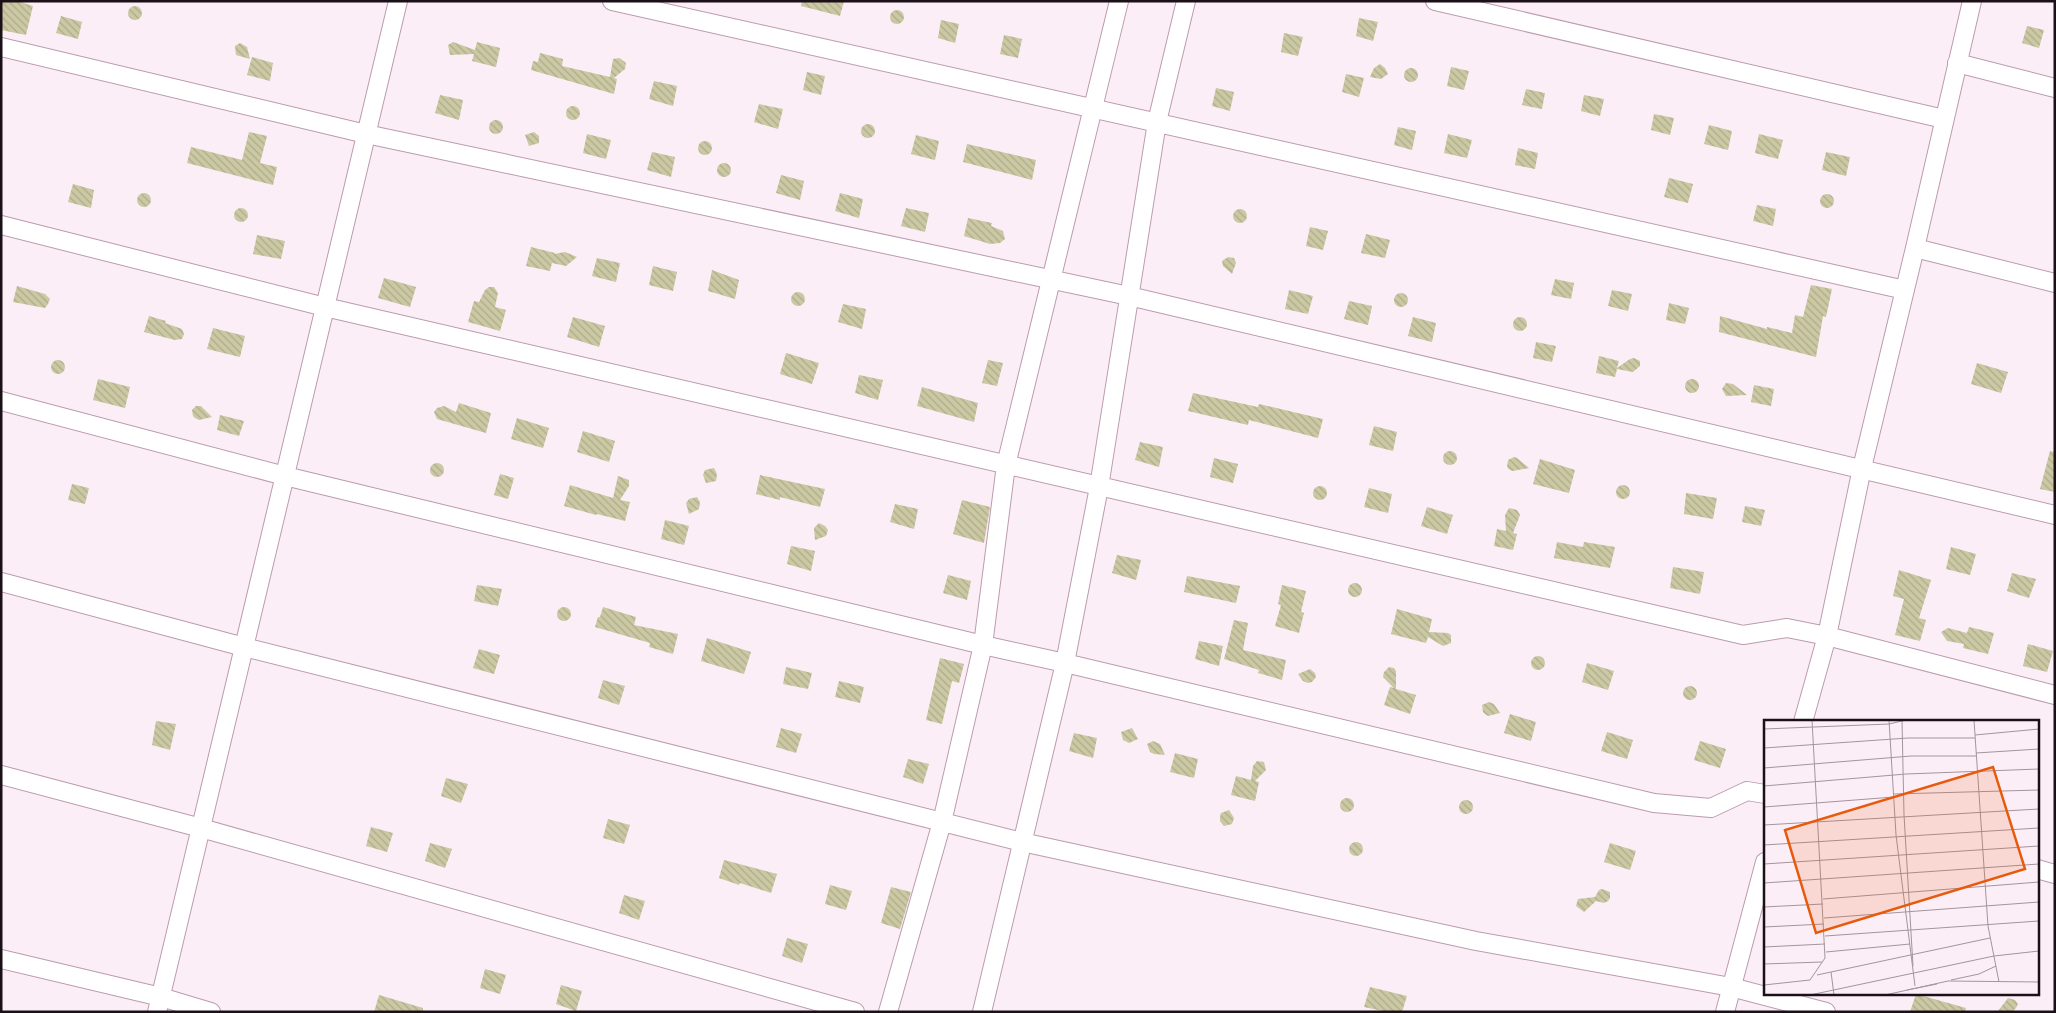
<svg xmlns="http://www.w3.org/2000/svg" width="2056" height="1013" viewBox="0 0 2056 1013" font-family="'Archivo Narrow',sans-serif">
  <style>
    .building { fill: url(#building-back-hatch) }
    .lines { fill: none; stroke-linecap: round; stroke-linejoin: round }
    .minor-casing { stroke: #bc9baf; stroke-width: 20 }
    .minor { stroke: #fff; stroke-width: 18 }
    .inset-road { fill: none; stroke: #a2959d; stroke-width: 1 }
    .view { fill: #e8590c; fill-opacity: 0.15; stroke: #e8590c; stroke-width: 2.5 }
    .inset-edge { fill: none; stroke: #1c1018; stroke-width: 2.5 }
  </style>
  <defs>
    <pattern id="building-back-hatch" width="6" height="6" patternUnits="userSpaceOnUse" patternTransform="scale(1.25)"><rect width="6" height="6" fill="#cbc8a4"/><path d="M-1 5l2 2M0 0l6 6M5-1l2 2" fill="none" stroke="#aeab8c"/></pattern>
  </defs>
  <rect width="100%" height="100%" fill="#fceef6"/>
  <path class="building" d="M1 1H17L33 6 26 35 1 30Z
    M802 1H844L840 16 801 6Z
    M128 13a7 7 0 1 1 14 0a7 7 0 1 1-14 0Z
    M890 17a7 7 0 1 1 14 0a7 7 0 1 1-14 0Z
    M61 16 82 22 78 39 56 33Z
    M1359 18 1378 22 1373 41 1356 36Z
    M941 20 959 24 955 43 938 38Z
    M2027 26 2044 30 2039 48 2022 43Z
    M1284 33 1303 37 1298 56 1281 52Z
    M1004 35 1022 39 1018 58 1000 54Z
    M453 42 475 50 477 42 500 48 496 67 472 61 474 54 450 55 448 45Z
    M240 43 247 47 250 59 236 55 235 46Z
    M540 53 563 59 562 66 610 77 613 59 619 58 622 60 626 63 625 69 614 78 617 79 614 94 531 70 533 61 538 62Z
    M252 57 273 63 270 81 247 75Z
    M1380 64 1385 68 1388 74 1381 79 1370 77 1374 68Z
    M1451 67 1469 71 1464 90 1447 86Z
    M1404 75a7 7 0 1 1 14 0a7 7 0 1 1-14 0Z
    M807 72 825 76 821 95 803 90Z
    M1346 74 1364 78 1359 97 1342 92Z
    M654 81 677 86 673 106 649 99Z
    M1216 88 1234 92 1230 111 1212 106Z
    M1526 89 1545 93 1542 109 1522 105Z
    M440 95 463 100 459 120 435 113Z
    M1584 95 1604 99 1600 116 1581 111Z
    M759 104 783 109 778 129 754 122Z
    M566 113a7 7 0 1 1 14 0a7 7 0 1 1-14 0Z
    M1654 114 1674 118 1670 135 1651 130Z
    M489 127a7 7 0 1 1 14 0a7 7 0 1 1-14 0Z
    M861 131a7 7 0 1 1 14 0a7 7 0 1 1-14 0Z
    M1709 125 1732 131 1728 150 1704 144Z
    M1398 127 1416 131 1412 150 1394 145Z
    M249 132 267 136 260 163 277 167 273 185 187 163 191 147 242 160Z
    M534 132 539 136V143L529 146 525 135Z
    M587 134 611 140 606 159 583 153Z
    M1448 134 1472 140 1467 158 1444 153Z
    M1759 134 1783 140 1778 159 1755 153Z
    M916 135 939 141 935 160 911 154Z
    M698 148a7 7 0 1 1 14 0a7 7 0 1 1-14 0Z
    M967 144 1036 160 1032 180 963 162Z
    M1518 148 1538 153 1535 169 1515 165Z
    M652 152 675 157 671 177 647 170Z
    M1826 152 1850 157 1846 176 1822 170Z
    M717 170a7 7 0 1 1 14 0a7 7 0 1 1-14 0Z
    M781 175 804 181 800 200 776 193Z
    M1669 178 1693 184 1688 203 1664 197Z
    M73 184 94 190 91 208 68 202Z
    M840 193 863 199 859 218 835 211Z
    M137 200a7 7 0 1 1 14 0a7 7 0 1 1-14 0Z
    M1820 201a7 7 0 1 1 14 0a7 7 0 1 1-14 0Z
    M1757 205 1776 209 1773 226 1753 221Z
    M234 215a7 7 0 1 1 14 0a7 7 0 1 1-14 0Z
    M906 208 929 213 925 232 901 226Z
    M1233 216a7 7 0 1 1 14 0a7 7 0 1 1-14 0Z
    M968 218 992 223 991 226 1003 231 1005 239 1000 243 990 244 964 236Z
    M1310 227 1328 231 1323 250 1306 246Z
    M1366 234 1390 240 1385 258 1361 253Z
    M257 235 285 241 281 259 253 254Z
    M531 247 555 253 554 254 565 252 577 257 566 266 552 263 550 271 526 266Z
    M1228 257 1234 258 1236 263 1232 274 1223 266 1222 261Z
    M597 258 620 263 616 282 592 276Z
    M653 266 677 272 673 291 649 285Z
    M712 270 739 280 735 299 708 291Z
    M384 278 416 287 410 307 378 298Z
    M1555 279 1574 283 1571 299 1551 295Z
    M1811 285 1832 289 1826 317 1823 316 1816 357 1719 332 1720 316 1767 329V327L1792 333 1795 315 1803 317Z
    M17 286 45 294 50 299 48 304 45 308 13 302Z
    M489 287H494L498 293 495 307 506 310 500 331 468 322 474 301 479 302 485 290Z
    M1289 290 1313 296 1308 314 1285 309Z
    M1612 290 1632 294 1628 311 1608 306Z
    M791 299a7 7 0 1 1 14 0a7 7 0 1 1-14 0Z
    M1394 300a7 7 0 1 1 14 0a7 7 0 1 1-14 0Z
    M1349 301 1372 306 1368 325 1344 319Z
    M1669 303 1689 308 1685 324 1666 320Z
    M843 304 866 309 862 329 838 322Z
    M149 316 166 321 165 323 182 329 184 334 182 339 175 340 144 332Z
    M1513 324a7 7 0 1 1 14 0a7 7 0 1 1-14 0Z
    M573 317 605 326 599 347 567 337Z
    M1413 317 1436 323 1432 342 1408 336Z
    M213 328 245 336 240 357 207 349Z
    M1536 342 1556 346 1552 362 1533 358Z
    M786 353 819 363 812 384 780 374Z
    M1599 356 1619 361 1617 368 1630 359 1634 358 1640 361V366L1633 372 1617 369 1615 377 1596 373Z
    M988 360 1003 363 997 386 982 383Z
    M51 367a7 7 0 1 1 14 0a7 7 0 1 1-14 0Z
    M1977 363 2008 372 2001 393 1971 384Z
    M859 375 883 380 878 400 855 393Z
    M98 379 130 387 125 408 93 400Z
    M1685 386a7 7 0 1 1 14 0a7 7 0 1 1-14 0Z
    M1726 383 1733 384 1747 395 1726 396 1722 389Z
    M1754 385 1774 389 1771 406 1751 402Z
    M922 387 978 403 974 422 917 406Z
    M1193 393 1258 407 1259 404 1323 419 1318 438 1249 420 1248 425 1188 411Z
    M459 403 491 413 486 433 437 419 434 412 437 408 444 406 456 412Z
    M196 406H201L212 417 199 420 195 418 193 416 192 410Z
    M220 415 244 421 239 436 217 430Z
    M517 418 549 428 543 448 511 439Z
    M1374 426 1397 432 1393 451 1369 445Z
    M583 431 615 441 609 462 577 452Z
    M1140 442 1163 447 1159 467 1135 460Z
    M2050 451 2055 452V492L2040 489Z
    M1443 458a7 7 0 1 1 14 0a7 7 0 1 1-14 0Z
    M1514 457 1517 458 1529 468 1513 471 1510 470 1507 467 1508 460Z
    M1214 458 1238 464 1233 483 1210 477Z
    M1540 459 1575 470 1569 493 1533 484Z
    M430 470a7 7 0 1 1 14 0a7 7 0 1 1-14 0Z
    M714 468 717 474 716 481 706 483 703 475 705 470Z
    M500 474 514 478 508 499 494 495Z
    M760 475 825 489 820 507 780 497V500L756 494Z
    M618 476 629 480V486L620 500 630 502 625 521 597 514 596 515 564 506 570 485 613 498Z
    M72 484 89 488 85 504 68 500Z
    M1616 492a7 7 0 1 1 14 0a7 7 0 1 1-14 0Z
    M1313 493a7 7 0 1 1 14 0a7 7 0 1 1-14 0Z
    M1369 488 1392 494 1388 513 1364 507Z
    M1686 493 1717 498 1713 519 1684 514Z
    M697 497 700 502 699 509 689 514 686 503 689 499Z
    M962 500 990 507 984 543 953 534Z
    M895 504 918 509 914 529 890 522Z
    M1745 506 1765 510 1761 526 1742 522Z
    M1427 507 1453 515 1447 534 1421 526Z
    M1509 508 1517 510 1520 515 1513 533 1517 534 1513 550 1494 546 1497 529 1506 531 1505 515Z
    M665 520 689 526 684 545 661 539Z
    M819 523 825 526 828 530 826 536 815 540 814 528Z
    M1557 542 1583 547 1584 542 1615 547 1610 568 1554 558Z
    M791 546 815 551 811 571 787 564Z
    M1951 547 1976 554 1970 575 1946 569Z
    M1117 555 1141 560 1136 580 1112 573Z
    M1673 567 1704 572 1700 594 1670 588Z
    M1899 570 1931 580 1919 618 1926 620 1920 641 1895 635 1904 599 1893 596Z
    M2012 573 2036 579 2029 598 2007 591Z
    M948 575 971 581 967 600 943 593Z
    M1187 576 1240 586 1236 603 1184 592Z
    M1348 590a7 7 0 1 1 14 0a7 7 0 1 1-14 0Z
    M477 585 502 589 498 606 474 601Z
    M1282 585 1306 591 1301 612 1304 613 1299 633 1275 626 1281 605 1278 604Z
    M603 607 636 617 634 625 678 634 673 654 649 647 650 643 595 627 598 617H600Z
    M557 614a7 7 0 1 1 14 0a7 7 0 1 1-14 0Z
    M1397 609 1432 619 1429 632 1448 633 1451 635V643L1443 646 1428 637 1426 643 1391 634Z
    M1234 620 1248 623 1243 650 1286 660 1282 680 1258 673 1259 670 1224 659Z
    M1969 627 1994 633 1988 654 1963 648 1964 644 1947 641 1941 632 1948 628 1967 633Z
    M707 638 751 652 744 674 701 661Z
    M1199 641 1223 646 1219 666 1195 659Z
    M2028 644 2053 651 2047 672 2023 666Z
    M479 649 500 655 494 674 473 668Z
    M1531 663a7 7 0 1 1 14 0a7 7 0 1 1-14 0Z
    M940 658 964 664 959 683 952 681 942 724 926 720Z
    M1587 663 1614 671 1608 690 1582 682Z
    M786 667 812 673 808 689 783 684Z
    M1389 667 1394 668 1396 671V689L1416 695 1410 714 1384 705 1390 687 1394 688 1383 677 1384 672Z
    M1310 669 1315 673 1316 677 1312 682 1308 683 1303 681 1298 674Z
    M603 680 625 686 619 705 598 698Z
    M839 681 864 687 860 703 835 697Z
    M1683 693a7 7 0 1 1 14 0a7 7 0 1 1-14 0Z
    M1489 702 1494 704 1500 713 1488 716 1485 714 1483 712 1482 705Z
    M1510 714 1536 722 1531 741 1504 733Z
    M156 721 176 724 170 750 152 745Z
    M781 728 802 734 796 753 776 747Z
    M1132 728 1138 739 1129 743 1123 740 1121 732Z
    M1607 732 1633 740 1627 759 1601 751Z
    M1074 733 1097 738 1093 758 1069 751Z
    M1153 741 1160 744 1165 755 1154 754 1150 752 1147 744Z
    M1700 741 1726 749 1720 768 1694 760Z
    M1175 753 1198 759 1194 778 1170 772Z
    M908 759 929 764 923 784 903 777Z
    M1257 761 1264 762 1266 770 1255 781 1259 782 1255 801 1231 795 1236 776 1251 780 1253 766Z
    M446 778 468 784 461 803 441 796Z
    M1340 805a7 7 0 1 1 14 0a7 7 0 1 1-14 0Z
    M1459 807a7 7 0 1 1 14 0a7 7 0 1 1-14 0Z
    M1229 810 1234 818 1232 824 1224 826 1220 821V817L1221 813Z
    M608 819 630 825 624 844 603 838Z
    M371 827 393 833 387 852 366 846Z
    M1349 849a7 7 0 1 1 14 0a7 7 0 1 1-14 0Z
    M430 843 452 849 445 868 425 861Z
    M1610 843 1636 851 1630 870 1604 862Z
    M724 860 777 874 771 893 740 883 739 885 719 878Z
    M830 885 852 891 846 910 825 904Z
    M891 887 911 892 900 929 881 923Z
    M1602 889 1610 892V898L1608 901 1604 903 1596 901 1584 912 1576 906 1578 899 1595 897 1599 890Z
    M624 895 645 901 639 920 619 913Z
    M787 938 808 944 802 963 782 956Z
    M485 969 506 975 500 994 480 988Z
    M561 985 582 991 576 1011 556 1004Z
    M1370 987 1407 996 1402 1012H1387L1364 1007Z
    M1916 994 1966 1008 1965 1012H1910Z
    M379 995 423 1008V1012H374Z
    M2008 998 2015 1000 2018 1004 2016 1008 2013 1011H1998Z"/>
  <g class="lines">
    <defs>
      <path id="minor" d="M612 1 1905 290
        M1435 1 1944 119
        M1 47 366 134 1129 296 2055 515
        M1957 63 2055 88
        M1 225 325 307 1743 635 1787 628 1827 636 2055 695
        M1915 248 2055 283
        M1 401 285 476 983 645 1065 663 1654 803 1711 808 1747 791 1765 794
        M1 582 244 647 1022 842 1476 941 1731 987 1826 1012
        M1803 722 1827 636 1862 468 1915 248 1972 1
        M1 775 201 828 855 1012
        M2037 869 2055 874
        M1 959 161 997 211 1012
        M157 1012 398 1
        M888 1012 942 822 983 645 1006 465 1119 1
        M982 1012 1065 663 1099 487 1157 122 1186 1
        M1725 1012 1765 862"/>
    </defs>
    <use href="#minor" class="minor-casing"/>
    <use href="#minor" class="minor"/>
  </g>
  <g transform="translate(1764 720)">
    <rect width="275" height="275" fill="#fceef6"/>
    <path class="inset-road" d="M125 0 132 115 151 266M138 0 140 95 149 246M210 0 224 206 235 262M0 9 125 4 142 0H210M211 15 275 9M0 28 144 18H211M212 33 275 29M0 48 147 36H212M0 66 142 54 275 49M130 74 275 70M0 87 130 77M0 105 275 89M0 125 275 108M0 144 275 126M0 163 275 144M59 179 275 162M0 187 59 184M60 198 275 182M0 207 60 204M61 216 275 201M0 227 61 224M62 232 146 224M0 244 58 242M67 252 70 275M53 255 226 218M187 260 215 254 232 246M0 265 46 260 61 238 48 0M143 270 173 264M46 275 230 236 275 231M121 275 184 261 275 262"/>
    <path class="view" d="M229 47 261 149 52 213 21 110Z"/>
    <rect width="275" height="275" class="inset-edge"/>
  </g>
  <rect width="2056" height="1013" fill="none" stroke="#1c1018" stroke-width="5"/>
</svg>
